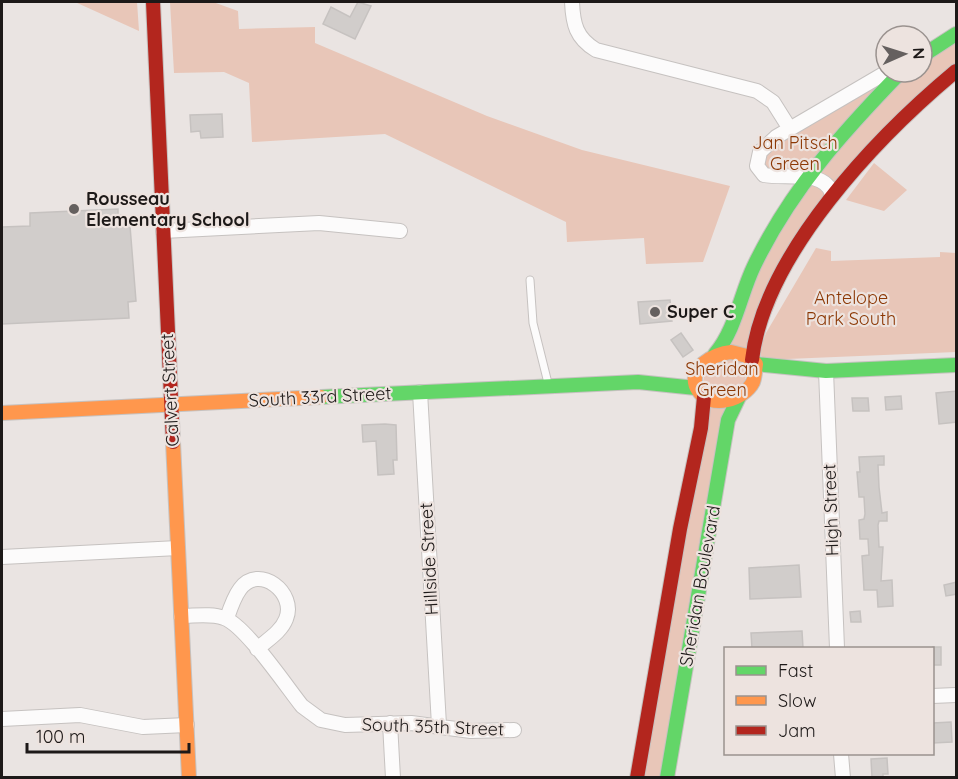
<svg xmlns="http://www.w3.org/2000/svg" width="958" height="779" viewBox="0 0 958 779" font-family="Quicksand,sans-serif">
  <style>
    .green { fill: #e8c6b8 }
    .building { fill: #d1cdcb; stroke: #c6c2c0; stroke-width: 1.5 }
    .lines { fill: none; stroke-linecap: round; stroke-linejoin: round }
    .lane-casing { stroke: #c6c2c0; stroke-width: 9 }
    .street-casing { stroke: #c6c2c0; stroke-width: 16 }
    .fast-casing { stroke: #c6c2c0; stroke-width: 16 }
    .slow-casing { stroke: #c6c2c0; stroke-width: 16 }
    .jam-casing { stroke: #c6c2c0; stroke-width: 16 }
    .lane { stroke: #fcfbfb; stroke-width: 7 }
    .street { stroke: #fcfbfb; stroke-width: 14 }
    .fast { stroke: #63d668; stroke-width: 14 }
    .slow { stroke: #ff974d; stroke-width: 14 }
    .jam { stroke: #b3261e; stroke-width: 14 }
    .poi-dot { fill: #65605f; stroke: #ede3df; stroke-width: 2 }
    .labels { text-anchor: middle; stroke-width: 4.5; stroke-linejoin: round; paint-order: stroke }
    .park-label { font-size: 18px; fill: #8c3805; stroke: #ede3df }
    .poi-label { font-size: 18px; font-weight: bold; fill: #1d1918; stroke: #ede3df; text-anchor: start }
    .street-label { font-size: 18px; fill: #1d1918; stroke: #ede3df }
  </style>
  <rect width="100%" height="100%" fill="#eae4e2"/>
  <path class="green" d="M75 2H137L139 31Z
    M170 2H213L238 11 239 29 315 27V43L487 116 582 150 730 186 703 262 646 264 644 238 567 242 566 222 385 134 252 142 249 83 224 72 174 73Z
    M956 34V71L924 97 805 235 752 359 739 397 667 777 637 778 707 359 805 178 764 175 760 152 887 72H922V54Z
    M874 163 907 190 884 211 846 200Z
    M816 248 831 251V261L940 257V252L956 253V352L763 360 759 351 766 333Z"/>
  <path class="building" d="M358 2 371 6 355 39 323 24 331 7 350 17Z
    M222 114 223 137 201 138 200 131 191 132 190 115Z
    M118 209V215H124L125 226H130L136 301 128 302 129 318 2 324V227L30 226V213Z
    M670 300 672 321 640 324 638 302Z
    M681 333 693 350 683 357 671 340Z
    M957 391V422L939 424 936 393Z
    M901 396 902 409 886 410 885 397Z
    M852 398H868L869 411H853Z
    M385 424 396 425 397 460H393L394 474 378 475 376 441 363 442 362 425Z
    M884 456V465H878L879 487 882 513 887 512V521H879L878 525 879 547H883L881 581 892 580 893 606 878 607 877 590H864L862 556 869 555 868 539H860L859 520 864 519 865 514 864 497H859L857 472H860L859 457Z
    M799 565 801 597 750 599 749 568Z
    M957 582V594L946 596 944 585Z
    M860 611 861 622H851L850 612Z
    M802 631 803 648H752L751 633Z
    M933 647H941V665H933Z
    M951 722 952 742 933 743V723Z
    M887 758 888 774H883V777H872L871 759Z"/>
  <g class="lines">
    <defs>
      <path id="lane" d="M530 280 533 323 549 387"/>
      <path id="street" d="M572 2C573 24 576 38 596 50L757 91 773 102 790 129
        M832 194C825 169 785 179 764 175L757 166 760 152 776 137 887 72
        M163 231 319 223 400 231
        M826 371 837 648
        M420 392 439 725
        M2 557 178 548
        M181 616C195 616 211 613 224 618 245 625 286 686 302 706L321 720 345 725 411 723 471 731 514 730
        M227 618C230 609 234 597 240 589 259 563 297 593 286 619 281 632 267 640 257 649
        M932 696 956 695
        M2 719 80 715 143 727 187 725
        M390 723 393 778
        M841 754 843 778"/>
      <path id="fast" d="M922 56 956 34
        M715 354C736 329 740 295 754 266 791 189 843 132 901 72
        M756 364 826 371 956 365
        M321 397 638 382 696 388
        M667 778 728 420 739 397"/>
      <path id="slow" d="M731 352 747 356 756 364C755 370 755 377 753 382 744 400 710 410 698 390 685 369 714 353 731 352Z
        M2 413 321 397
        M173 442 189 778"/>
      <path id="jam" d="M153 2 173 442
        M752 360C764 254 878 136 956 71
        M637 778 680 529 701 428 704 397"/>
    </defs>
    <use href="#lane" class="lane-casing"/>
    <use href="#street" class="street-casing"/>
    <use href="#fast" class="fast-casing"/>
    <use href="#slow" class="slow-casing"/>
    <use href="#jam" class="jam-casing"/>
    <use href="#lane" class="lane"/>
    <use href="#street" class="street"/>
    <use href="#fast" class="fast"/>
    <use href="#slow" class="slow"/>
    <use href="#jam" class="jam"/>
  </g>
  <g class="poi-dot">
    <circle cx="74" cy="209" r="6"/>
    <circle cx="655" cy="312" r="6"/>
  </g>
  <g class="labels">
    <g class="park-label">
      <text x="795" y="149">Jan Pitsch<tspan x="795" dy="21">Green</tspan></text>
      <text x="851" y="304">Antelope<tspan x="851" dy="21">Park South</tspan></text>
      <text x="722" y="375">Sheridan<tspan x="722" dy="21">Green</tspan></text>
    </g>
    <g class="poi-label">
      <text x="86" y="205">Rousseau<tspan x="86" dy="21">Elementary School</tspan></text>
      <text x="667" y="318">Super C</text>
    </g>
    <g class="street-label">
      <text transform="translate(170 390) rotate(-93)" y="6">Calvert Street</text>
      <text transform="translate(320 397) rotate(-3)" y="6">South 33rd Street</text>
      <text transform="translate(831 510) rotate(-92)" y="6">High Street</text>
      <text transform="translate(429 559) rotate(-93)" y="6">Hillside Street</text>
      <text transform="translate(700 586) rotate(-80)" y="6">Sheridan Boulevard</text>
      <text transform="translate(433 727) rotate(2)" y="6">South 35th Street</text>
    </g>
  </g>
  <rect width="958" height="779" fill="none" stroke="#1d1918" stroke-width="6"/>
  <rect x="724" y="647" width="210" height="108" fill="#ede3df" stroke="#9a928f" stroke-width="1.5"/>
  <rect x="736" y="666" width="30" height="9" fill="#63d668" stroke="#9a928f" stroke-width="1.5"/>
  <text x="778" y="677" font-size="18" fill="#1d1918">Fast</text>
  <rect x="736" y="696" width="30" height="9" fill="#ff974d" stroke="#9a928f" stroke-width="1.5"/>
  <text x="778" y="707" font-size="18" fill="#1d1918">Slow</text>
  <rect x="736" y="726" width="30" height="9" fill="#b3261e" stroke="#9a928f" stroke-width="1.5"/>
  <text x="778" y="737" font-size="18" fill="#1d1918">Jam</text>
  <g transform="translate(904 54) rotate(87)"><circle r="28" fill="#ede3df" stroke="#9a928f" stroke-width="1.5"/>
  <path d="M0-4.5L10 22L0 15L-10 22Z" fill="#65605f"/>
  <text y="-9" font-size="16" font-weight="bold" text-anchor="middle" fill="#1d1918">N</text>
  </g>
  <path d="M27 743v9h162v-9" fill="none" stroke="#1d1918" stroke-width="3"/>
  <text x="36" y="743" font-size="18" fill="#1d1918" stroke="#ede3df" stroke-width="4.5" paint-order="stroke">100 m</text>
</svg>
